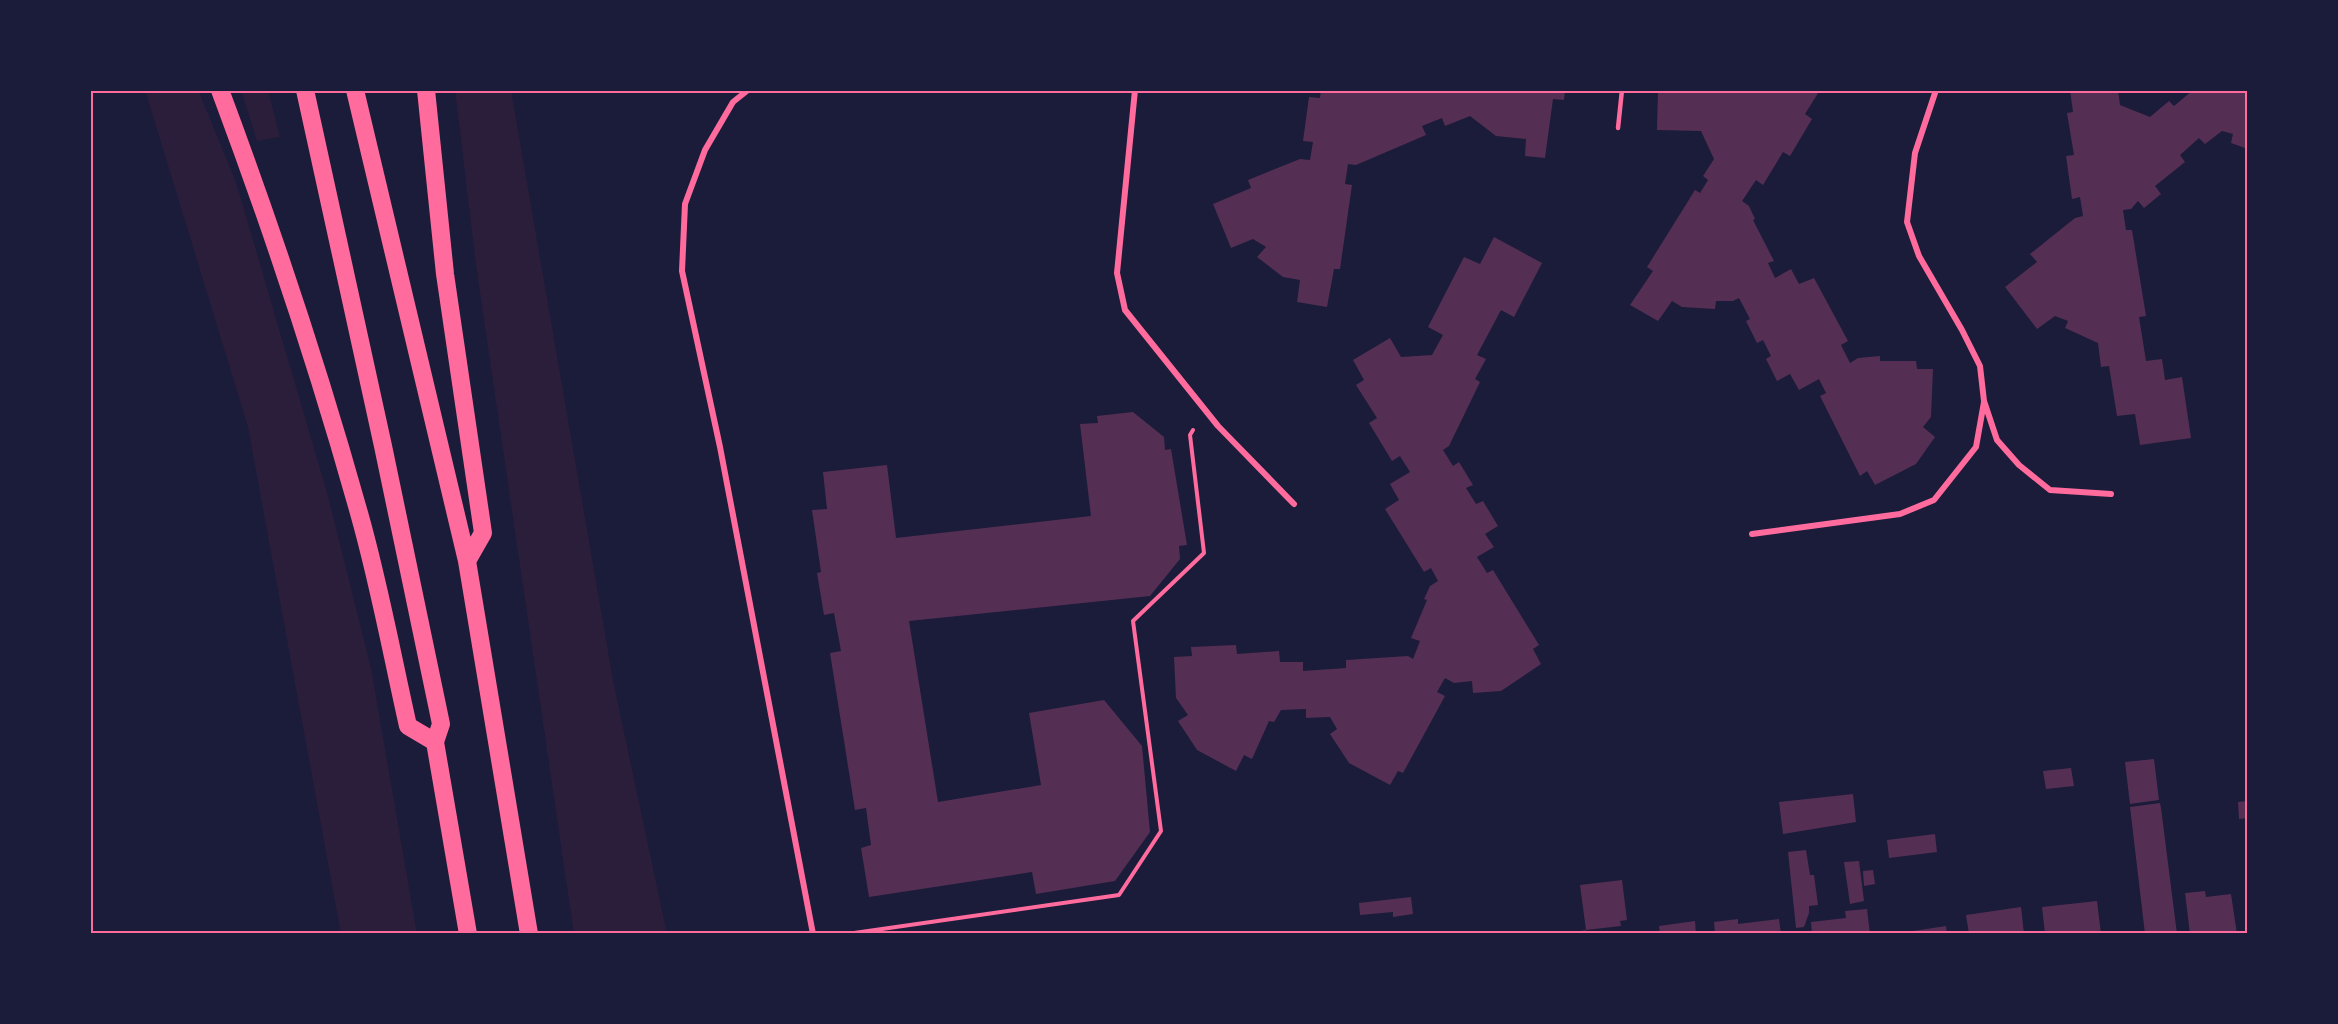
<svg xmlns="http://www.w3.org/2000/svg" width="2338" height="1024" viewBox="0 0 2338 1024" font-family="Poppins,sans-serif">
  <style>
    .green { fill: #2a1e3b }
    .building { fill: #542f53 }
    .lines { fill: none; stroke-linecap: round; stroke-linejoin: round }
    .path { stroke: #ff6b9d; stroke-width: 4 }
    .service { stroke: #ff6b9d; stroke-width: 4.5 }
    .minor { stroke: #ff6b9d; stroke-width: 6 }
    .motorway { stroke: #ff6b9d; stroke-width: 18 }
    .neatline { fill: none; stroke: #ff6b9d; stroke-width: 2 }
  </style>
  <rect width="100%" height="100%" fill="#1b1b3a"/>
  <path class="green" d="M145 90H198L236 182 328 496 371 668 417 934H341L248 427Z
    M241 90H268L280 137 257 141Z
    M455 90H511L613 680 667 934H574L476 265Z"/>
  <path class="building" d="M1321 90H1565L1564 100 1553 99 1545 158 1525 156 1526 139 1496 136 1470 116 1445 126 1442 118 1422 126 1426 135 1356 165 1348 164 1345 184 1352 185 1340 269H1334L1327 307 1297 302 1300 280 1283 277 1257 257 1266 247 1253 239 1231 248 1213 204 1251 188 1248 180 1300 159 1310 160 1313 142 1303 141 1309 97 1320 98Z
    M1658 90H1820L1805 114 1812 119 1790 156 1783 152 1763 185 1756 180 1742 201 1749 206 1755 219 1753 220 1774 261 1768 263 1775 278 1791 269 1799 284 1814 278 1848 341 1841 345 1850 363 1858 358 1880 356V361H1916L1917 369H1933L1931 417 1923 427 1935 437 1916 464 1875 485 1867 471 1860 476 1820 396 1826 393 1819 379 1799 390 1790 374 1777 381 1766 359 1771 356 1763 340 1757 343 1746 321 1750 319 1739 298 1733 301H1716L1715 309 1682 307 1672 301 1658 321 1630 305 1653 271 1647 267 1695 190 1700 193 1708 180 1703 176 1714 159 1701 131 1657 130Z
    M2070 90H2118L2120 105 2150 117 2169 101 2174 106 2193 90H2248V149L2231 143 2233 134 2222 131 2205 144 2199 138 2180 155 2185 162 2155 186 2161 194 2144 208 2138 201 2131 209 2123 210 2126 230H2132L2146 316 2139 317 2146 361 2162 359 2165 380 2182 377 2191 438 2140 445 2135 414 2117 416 2109 366 2101 367 2098 343 2065 328 2068 321 2055 316 2037 329 2005 287 2037 262 2030 254 2075 218 2083 216 2080 197 2072 199 2066 156 2074 155 2067 113 2073 112Z
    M1494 237 1542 263 1514 317 1501 310 1477 355 1486 359 1475 379 1480 382 1449 446 1443 450 1453 466 1459 462 1473 485 1466 488 1476 504 1483 501 1498 526 1485 534 1494 547 1477 557 1487 573 1493 570 1539 645 1533 649 1541 664 1501 691 1473 693 1472 681 1454 683 1445 678 1437 692 1445 696 1403 773 1398 771 1390 785 1349 763 1330 734 1337 729 1330 717 1306 718V709L1281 710 1274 722 1269 721 1252 759 1244 755 1236 771 1197 750 1178 721 1188 715 1176 698 1174 657 1192 656 1191 647 1236 645 1237 654 1279 651 1280 662H1303V671L1346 668V660L1408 656 1413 659 1420 641 1411 638 1427 600 1424 599 1430 586 1438 581 1431 568 1424 572 1385 509 1399 500 1390 484 1410 472 1400 456 1392 461 1369 423 1377 418 1356 385 1364 380 1353 360 1390 338 1401 357 1432 355 1443 335 1428 327 1464 257 1480 264Z
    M1133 412 1164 437 1165 450 1171 449 1187 545 1179 546 1180 559 1150 596 909 621 938 802 1041 785 1029 713 1104 700 1142 746 1150 832 1115 881 1036 894 1032 872 869 897 861 848 871 845 866 808 855 810 830 653 841 651 834 613 824 615 817 573 821 572 812 510 827 509 823 472 887 465 896 538 1091 516 1080 424 1098 423 1097 416Z
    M2154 759 2159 800 2130 804 2125 762Z
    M2071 768 2074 786 2046 789 2043 771Z
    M1853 794 1856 822 1783 834 1779 802Z
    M2248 801V818L2239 819 2238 802Z
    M2160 803 2161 808 2177 934H2145L2130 807Z
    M1935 834 1937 852 1889 858 1887 840Z
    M1806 850 1810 875H1814L1818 905 1809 906V913L1804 927 1796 928 1788 852Z
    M1859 861 1864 901 1850 904 1844 862Z
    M1873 870 1875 884 1864 886 1863 871Z
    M1622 880 1627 920 1620 921 1621 926 1586 930V934H1563L1586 930 1580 885Z
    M2205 891 2206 897 2231 894 2237 934H2190L2185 893Z
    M1411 897 1413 914 1393 917V912L1360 915 1359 903Z
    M2097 901 2101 934H2045L2042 907Z
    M2021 907 2024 934H1969L1966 915Z
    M1867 909 1870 934H1812L1811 922 1846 918 1845 911Z
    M1738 919V924L1779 919 1781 934H1715L1714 922Z
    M1695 921 1696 934H1660L1659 926Z
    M1946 926 1947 934H1900V933Z"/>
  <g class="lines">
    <path class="path" d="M847 934 1119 895 1161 831 1133 621 1204 553 1190 435 1193 430"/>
    <path class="service" d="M1618 128 1622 90"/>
    <path class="minor" d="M748 90 733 102 705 150 685 204 682 271 720 447 813 934
      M1135 90 1117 273 1125 310 1218 426 1294 504
      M1936 90 1915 153 1907 222 1919 256 1962 330 1980 366 1984 401 1997 440 2019 465 2050 490 2111 494
      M1752 534 1900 514 1934 500 1976 447 1984 402"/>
    <path class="motorway" d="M220 90C272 229 319 370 359 513 379 583 392 655 408 726L435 742
      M305 90 383 446 441 724 435 742 468 934
      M355 90 467 561 529 934
      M426 90 445 274 483 533 467 561"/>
  </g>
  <rect width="2338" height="1024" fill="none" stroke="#1b1b3a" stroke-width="183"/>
  <rect x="92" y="92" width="2154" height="840" class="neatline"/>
</svg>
